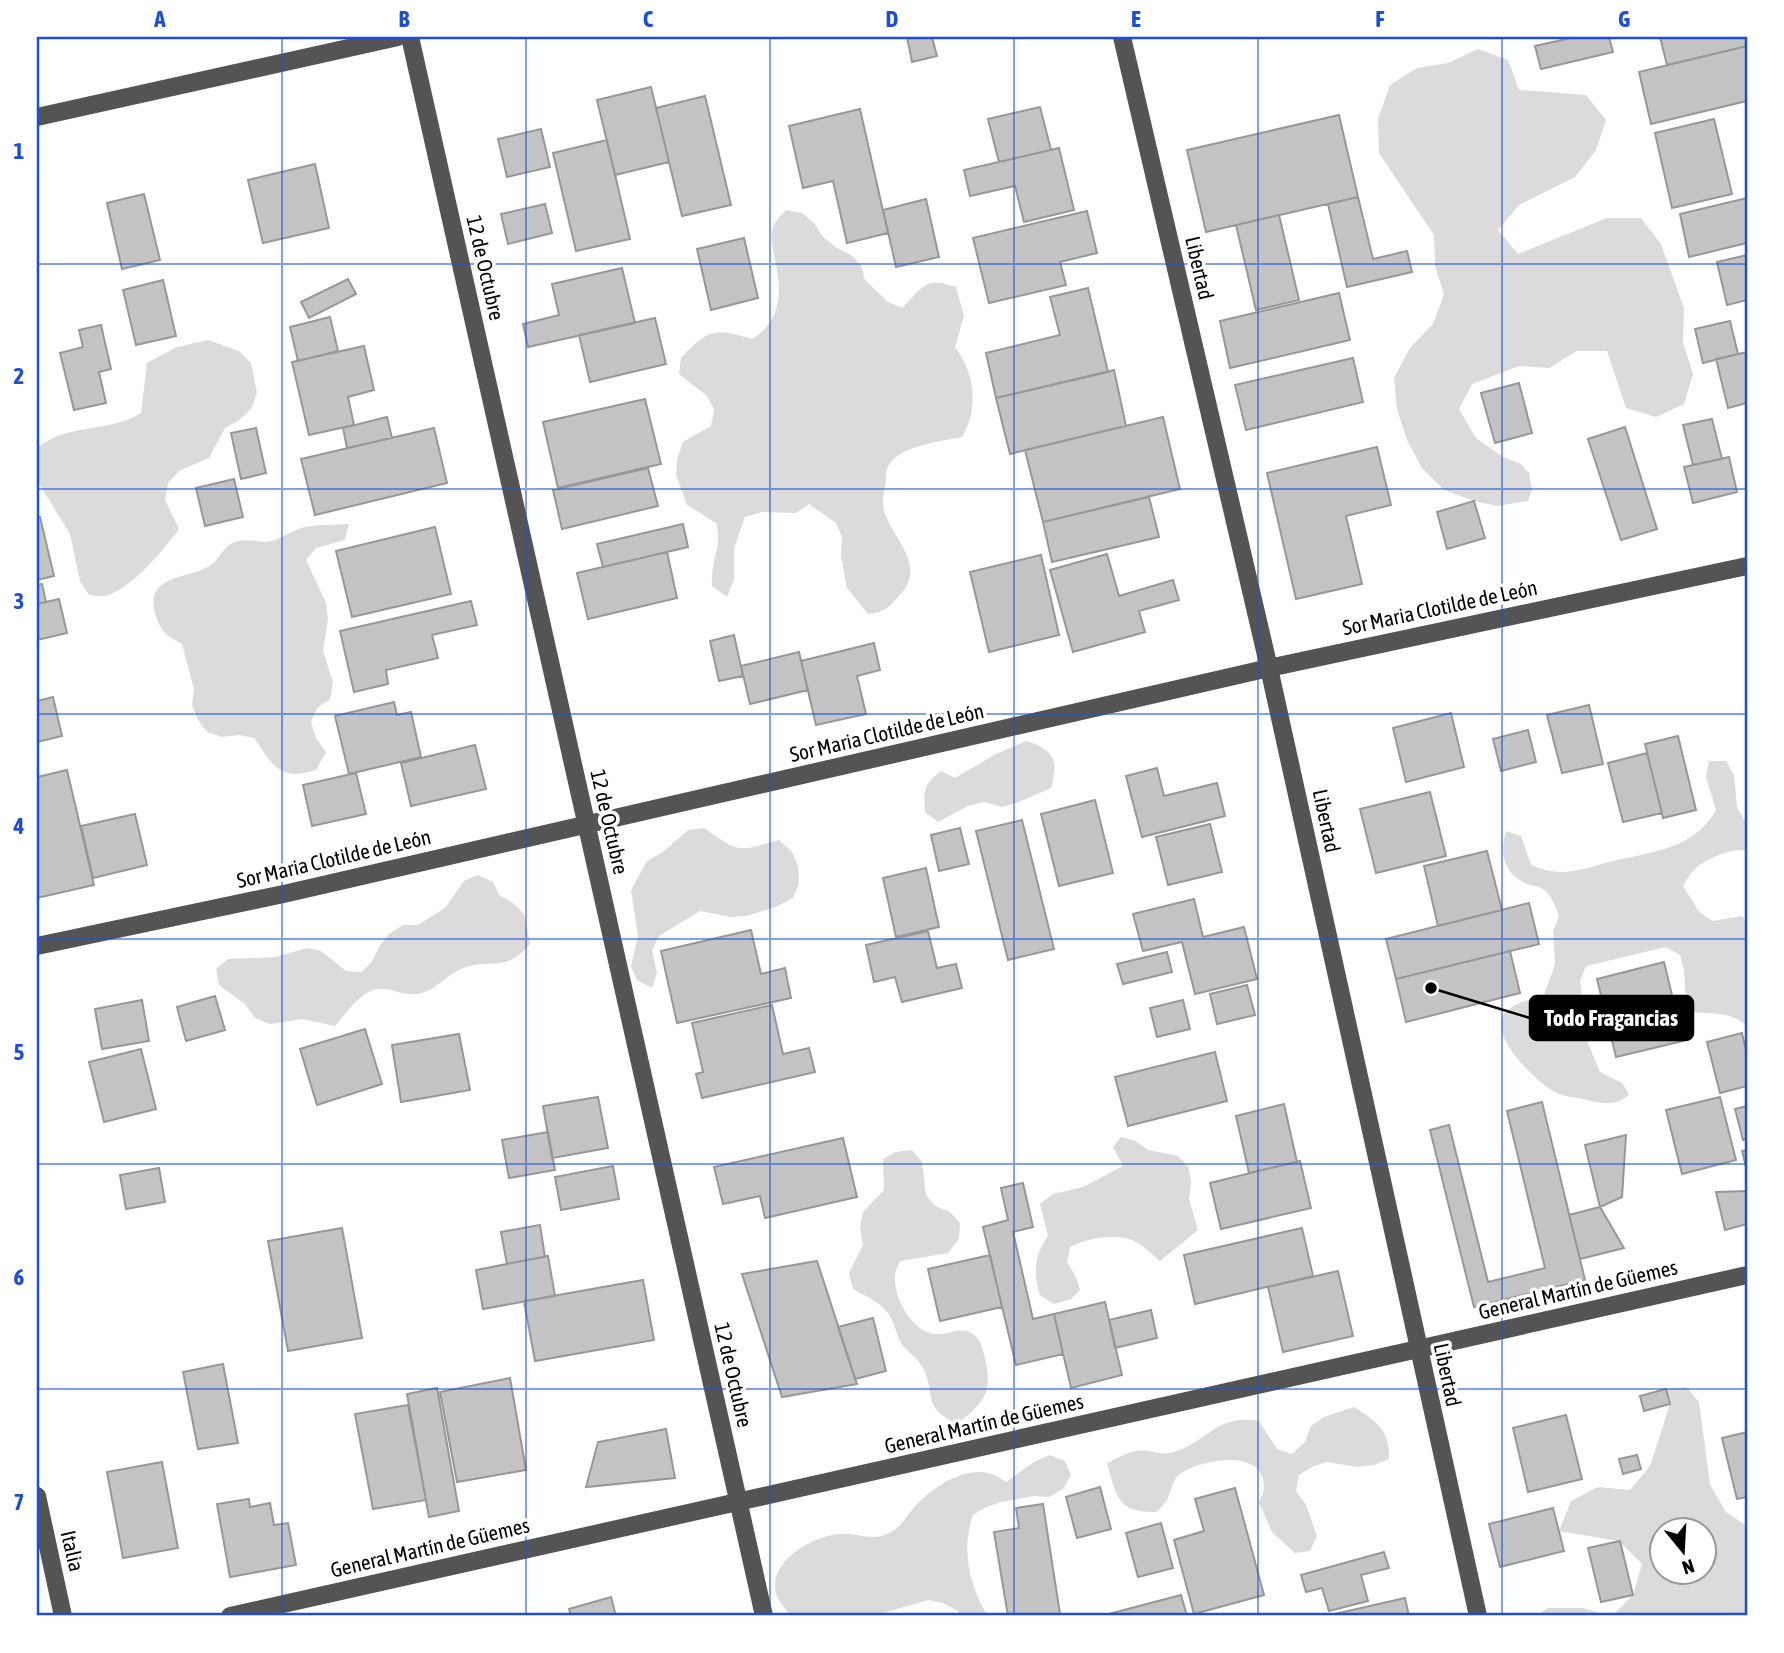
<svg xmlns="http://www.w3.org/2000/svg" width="1784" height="1653" viewBox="0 0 1784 1653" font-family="'Asap Condensed',sans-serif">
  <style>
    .green { fill: #dbdbdb; fill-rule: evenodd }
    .building { fill: #c4c4c4; stroke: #989898; stroke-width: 2 }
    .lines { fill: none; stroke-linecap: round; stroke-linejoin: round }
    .minor { stroke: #545454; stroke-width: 18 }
    .grid { fill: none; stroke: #1d4ed8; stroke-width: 2; stroke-opacity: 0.55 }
    .labels { text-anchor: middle; stroke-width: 7; stroke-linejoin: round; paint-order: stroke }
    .street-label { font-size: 21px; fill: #000; stroke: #fff }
    .leader { fill: none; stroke: #000; stroke-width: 2.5 }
    .callout-dot { fill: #000; stroke: #fff; stroke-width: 2.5 }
    .callout { fill: #000; stroke: #000; stroke-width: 2.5 }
    .callout-label { font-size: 23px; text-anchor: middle; font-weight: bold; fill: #fff }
    .neatline { fill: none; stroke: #1d4ed8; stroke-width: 2.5 }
    .grid-label { font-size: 23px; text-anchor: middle; font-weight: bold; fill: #1d4ed8 }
  </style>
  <rect width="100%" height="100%" fill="#fff"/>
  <path class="green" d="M1478 49 1508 60 1519 90 1586 95 1606 120 1596 150 1575 177 1519 205 1498 230 1518 254 1607 218H1641L1661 244 1684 308 1683 343 1693 374 1684 404 1656 417 1626 408 1607 351H1577L1549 368 1519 366 1472 384 1459 409 1476 438 1503 457 1521 464 1529 473 1532 490 1528 501 1498 506 1474 501 1444 490 1422 468 1407 440 1397 409 1394 378 1410 348 1433 324 1444 294 1435 266 1434 235 1379 153 1378 119 1390 85 1417 68 1448 63Z
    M786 210 802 213 814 223 823 237 837 248 851 255 861 265 865 280 888 302 902 308C923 287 925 276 956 287L964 316 955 347C975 374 979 408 962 437 941 441 899 446 888 466 886 470 886 478 886 482 884 493 881 505 885 514 896 542 927 568 899 596 887 609 885 612 868 614L847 588 841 556 842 537 836 523 809 504 796 513 762 512 745 517 734 548V580L727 597 712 586C710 560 723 547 716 523L687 505 676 475 677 459 683 442 711 426 714 409 707 396 679 374 681 358C709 327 716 329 753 339 782 318 782 292 775 260 774 251 770 241 772 232 774 222 779 217 786 210Z
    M208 340 239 351 251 363 257 393 251 409 239 420 225 428 209 458 179 471 168 483 165 500 179 529C164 549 131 590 105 596 100 597 94 595 89 595L80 581 70 534 37 480V448C67 423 109 433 141 413L147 363 177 347Z
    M349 524 345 540 316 548 306 560 326 603 328 619 323 651 333 682 330 699 317 708 311 722 316 738 326 752 316 770C279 782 273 765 254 738L239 735 222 737 207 732 198 720 192 705 194 689 182 644C167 637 160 630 155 614 144 572 193 580 212 564 221 557 223 546 235 542 247 537 260 544 272 541 282 538 291 531 301 528 317 524 334 525 349 524Z
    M1026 741C1054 749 1059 760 1051 788L1019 802 1002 807 984 802 968 806 938 822 925 812C923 791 924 784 941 771L955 778 996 754Z
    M1709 761H1726L1734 775 1737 807 1744 820 1747 819V851C1733 847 1703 859 1693 871 1689 875 1686 881 1683 886L1700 913 1713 921 1742 916 1747 922V1027C1735 1012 1711 1014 1694 1012L1686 1003 1684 970 1680 955 1666 947 1586 966 1580 981 1588 1043 1600 1072 1622 1083 1629 1094C1616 1109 1596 1102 1578 1098 1572 1097 1563 1096 1557 1093 1539 1085 1493 1040 1502 1018 1508 1003 1531 1000 1544 995L1555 964 1553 931 1559 916C1555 906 1552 894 1541 888 1537 886 1530 886 1525 883 1503 872 1500 854 1506 831L1521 836 1531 865C1560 878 1580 870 1609 862 1650 852 1694 850 1716 810L1706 777Z
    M704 828C740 853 736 852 779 840L792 852 798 866 799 883 793 898 778 906 746 916 731 917 700 911 659 936 652 950 657 973 652 988 637 980 631 966 638 936 631 890 647 861 663 852 688 830Z
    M478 875 493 882 499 895 513 903 524 914 530 944C504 976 486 955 457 971 443 978 433 993 416 994 398 996 386 983 369 992 356 998 344 1016 335 1026L302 1019 270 1024 255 1018 245 1004 219 985 216 969 228 959 276 957 307 948 321 951 346 971 362 972 372 961 379 947 389 934 403 925H418L445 908 464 881Z
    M1121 1137 1135 1141 1148 1150 1178 1156 1189 1168 1191 1182 1189 1199 1198 1230 1160 1261C1151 1254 1142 1244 1132 1240 1113 1233 1088 1238 1070 1247L1067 1262 1076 1277 1080 1290 1071 1299 1054 1304 1040 1295C1033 1272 1034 1256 1048 1236L1040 1204 1053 1194 1083 1187 1123 1166 1113 1147Z
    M912 1150 922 1162 926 1195 935 1206 950 1212 960 1223 959 1239 948 1253 900 1261C898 1266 895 1271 895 1276 893 1298 913 1332 935 1334 946 1335 957 1329 967 1331 977 1334 981 1343 983 1351 994 1389 987 1402 956 1424 922 1404 936 1401 925 1372 920 1359 912 1356 904 1347 897 1339 896 1327 891 1318 883 1303 867 1297 853 1289L849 1273 863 1245 860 1228 863 1212 884 1190 883 1159 896 1152Z
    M1686 1387 1699 1402 1710 1485 1726 1512 1747 1526V1616H1612L1633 1595 1642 1564 1619 1541 1559 1531 1571 1501 1598 1487 1630 1490 1650 1466 1670 1404 1666 1389ZM1662 1530H1704V1572H1662Z
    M1354 1407C1377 1421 1390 1431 1389 1459L1374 1465 1358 1467 1326 1462 1312 1467 1299 1475 1296 1491 1306 1505 1317 1536 1310 1551 1295 1553 1272 1532 1259 1503C1260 1499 1264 1492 1264 1488 1265 1448 1204 1459 1183 1472 1171 1479 1173 1489 1167 1500 1165 1504 1160 1508 1156 1512 1118 1513 1116 1496 1107 1463 1116 1459 1127 1452 1137 1451 1148 1449 1159 1455 1170 1453 1206 1445 1215 1413 1259 1421L1277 1449 1292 1454 1305 1442 1311 1426 1324 1417Z
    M1049 1455 1065 1461 1071 1475 1063 1489 1049 1497 1033 1496 1002 1502 986 1507 973 1515C961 1548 969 1587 988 1616H960L958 1611 943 1603 928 1600 873 1616H790C786 1609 778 1601 776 1593 768 1561 813 1536 839 1534 858 1532 873 1543 891 1532 902 1526 908 1514 916 1505 933 1487 966 1465 992 1474 997 1475 1002 1480 1006 1482L1034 1462Z
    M1548 1608H1583L1610 1616H1535Z"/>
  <path class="building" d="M907 37H932L937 56 912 62Z
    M1575 37H1609L1613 52 1541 69 1535 46Z
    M1660 37H1747V46L1667 65Z
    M1747 46V101L1651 124 1639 72Z
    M651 87 669 162 615 175 597 100Z
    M705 96 731 205 682 216 656 108Z
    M1040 107 1051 150 999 162 988 119Z
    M860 109 888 233 847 243 833 181 803 188 789 126Z
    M1339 115 1358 197 1206 232 1187 150Z
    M1714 119 1732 194 1672 208 1655 133Z
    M541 129 550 167 507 177 498 139Z
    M607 140 630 239 576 251 553 153Z
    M1059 148 1074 210 1024 222 1015 186 970 196 964 170Z
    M315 164 329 228 263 243 248 180Z
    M144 194 160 260 122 269 107 203Z
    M1358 197 1373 259 1407 251 1412 272 1347 287 1328 204Z
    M1747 198V243L1689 257 1680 214Z
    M926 199 939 257 896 267 883 210Z
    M545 204 552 233 508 244 501 214Z
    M1087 211 1097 253 1060 262 1066 285 989 303 973 238Z
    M1279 215 1299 300 1256 310 1236 225Z
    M744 238 758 298 711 310 697 249Z
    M1747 255V300L1727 305 1717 262Z
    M622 268 635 323 528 347 523 324 559 315 552 284Z
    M348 279 356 294 309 318 301 302Z
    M163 280 176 336 136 345 123 290Z
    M1088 288 1108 372 996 398 986 353 1060 335 1050 297Z
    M1339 293 1350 340 1230 368 1220 321Z
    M330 317 338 351 298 361 290 327Z
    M655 318 666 364 590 382 579 335Z
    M1730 321 1738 354 1703 363 1695 329Z
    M101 325 111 369 99 372 106 403 74 410 60 353 83 347 79 330Z
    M364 346 374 390 348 397 354 425 309 435 292 362Z
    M1747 352V403L1728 408 1716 359Z
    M1353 358 1363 402 1246 430 1235 385Z
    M1114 370 1126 426 1010 454 996 398Z
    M1519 383 1532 433 1495 443 1481 393Z
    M645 399 661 464 558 488 543 422Z
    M387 417 392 438 347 448 343 428Z
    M1163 417 1180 489 1043 522 1025 450Z
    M1712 419 1722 459 1693 465 1683 425Z
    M1625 427 1657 529 1621 540 1588 439Z
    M256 428 266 473 241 479 231 433Z
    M434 428 447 483 315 515 301 459Z
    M1377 447 1391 505 1346 516 1362 584 1296 599 1267 473Z
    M1729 457 1737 492 1693 503 1684 467Z
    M648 468 658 506 562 529 553 490Z
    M234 479 243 517 205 526 196 488Z
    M1149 497 1159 537 1052 562 1043 522Z
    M1474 501 1485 538 1447 549 1437 512Z
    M37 517H40L54 576 37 580Z
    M683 524 688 547 603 567 597 544Z
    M435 527 451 594 352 617 336 551Z
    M667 552 677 598 588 619 577 573Z
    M1107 554 1119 596 1173 580 1179 600 1139 611 1145 632 1073 652 1050 570Z
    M1041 555 1059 635 989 652 970 572Z
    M42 584 46 602 37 604V585Z
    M59 599 67 633 37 640V604Z
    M471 601 477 625 432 635 438 658 386 670 388 684 354 692 340 631Z
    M734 635 743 676 719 681 710 641Z
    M874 643 880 670 857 676 866 714 816 725 801 661Z
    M799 652 808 690 750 704 741 666Z
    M53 697 62 736 37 742V701Z
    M394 702 397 715 411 712 421 757 349 774 335 716Z
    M1589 705 1603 764 1562 773 1547 715Z
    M1451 713 1464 767 1406 782 1393 728Z
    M1528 730 1536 762 1501 771 1493 739Z
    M1678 736 1696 810 1663 818 1645 744Z
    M475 745 486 789 411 806 401 763Z
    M1647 753 1662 813 1623 822 1608 763Z
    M1157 768 1164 796 1217 783 1225 816 1142 837 1126 776Z
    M67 770 94 885 37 898V777Z
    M356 773 366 814 312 826 303 785Z
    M1430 792 1446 856 1376 873 1360 809Z
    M1095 800 1113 873 1059 886 1041 814Z
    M135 814 147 865 93 878 81 826Z
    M1022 820 1054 949 1008 960 976 831Z
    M1210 824 1222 872 1168 885 1156 837Z
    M960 828 969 864 939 871 931 835Z
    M1487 851 1502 910 1438 926 1424 866Z
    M926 868 939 927 896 937 883 878Z
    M1194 899 1203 937 1244 927 1257 979 1195 994 1182 942 1143 951 1133 914Z
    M1529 903 1539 944 1396 979 1386 939Z
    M751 930 761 974 785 968 791 998 677 1023 661 951Z
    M928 931 937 968 956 964 962 988 902 1002 895 977 874 982 866 945Z
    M1510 951 1520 993 1406 1022 1396 979Z
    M1167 952 1172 972 1123 984 1117 964Z
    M1664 962 1683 1041 1616 1057 1597 979Z
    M1247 985 1255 1015 1217 1024 1210 994Z
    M215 996 225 1030 186 1041 177 1007Z
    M142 1000 149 1041 102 1049 95 1009Z
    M1183 1000 1190 1029 1157 1037 1150 1008Z
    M772 1005 783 1054 809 1048 815 1072 702 1098 696 1074 703 1072 692 1023Z
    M365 1029 382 1084 317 1105 300 1049Z
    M1742 1033 1747 1055V1086L1720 1093 1707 1042Z
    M459 1034 470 1090 401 1102 392 1045Z
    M141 1049 156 1109 104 1122 89 1062Z
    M1215 1052 1227 1101 1128 1126 1115 1077Z
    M598 1097 608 1148 552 1158 543 1106Z
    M1720 1097 1736 1160 1682 1174 1666 1110Z
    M1542 1102 1585 1280 1474 1307 1430 1130 1449 1125 1488 1282 1545 1268 1507 1111Z
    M1284 1104 1297 1162 1249 1173 1236 1116Z
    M1747 1106V1139L1743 1140 1735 1109Z
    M548 1132 555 1170 509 1178 502 1140Z
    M1626 1135 1622 1197 1600 1207 1585 1145Z
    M843 1138 857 1197 765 1218 760 1196 723 1204 714 1167Z
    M1747 1150V1171L1742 1151Z
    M1300 1161 1311 1208 1221 1229 1210 1183Z
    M613 1166 619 1199 561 1210 555 1177Z
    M159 1168 165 1202 126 1209 120 1175Z
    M1023 1183 1033 1227 1013 1232 1033 1319 1054 1314 1063 1354 1016 1365 983 1227 1008 1220 1001 1188Z
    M1747 1191V1224L1725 1230 1716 1192Z
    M1600 1207 1624 1248 1580 1259 1569 1215Z
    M540 1225 545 1257 507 1264 501 1232Z
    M342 1228 362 1338 288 1351 268 1241Z
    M1302 1228 1313 1276 1195 1304 1184 1255Z
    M990 1255 1002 1307 940 1321 928 1269Z
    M548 1256 555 1296 483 1309 476 1270Z
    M817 1261 857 1384 782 1397 742 1274Z
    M1338 1271 1353 1336 1283 1352 1268 1287Z
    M643 1280 654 1340 535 1361 524 1301Z
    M1105 1302 1122 1375 1071 1388 1054 1314Z
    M1151 1310 1157 1338 1115 1348 1109 1320Z
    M873 1318 886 1371 855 1379 838 1327Z
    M223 1364 238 1443 198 1449 183 1372Z
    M510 1378 526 1470 457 1482 440 1392Z
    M437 1388 459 1511 429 1517 407 1394Z
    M1666 1389 1670 1404 1644 1411 1640 1396Z
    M408 1405 426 1500 373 1509 355 1414Z
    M1566 1415 1582 1479 1528 1492 1513 1428Z
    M666 1429 675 1478 586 1487 598 1442Z
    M1747 1432V1497L1737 1499 1722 1438Z
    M1637 1455 1641 1469 1623 1474 1619 1459Z
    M162 1462 178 1548 123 1558 107 1472Z
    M1100 1487 1111 1529 1077 1538 1066 1497Z
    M1235 1488 1264 1595 1194 1614 1174 1540 1204 1531 1195 1499Z
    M249 1499 250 1507 270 1503 274 1525 288 1523 296 1565 230 1577 217 1504Z
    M1043 1504 1060 1614 1044 1616H1008L994 1532 1019 1528 1016 1508Z
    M1553 1508 1564 1551 1500 1567 1489 1524Z
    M1161 1523 1173 1568 1138 1577 1126 1533Z
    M1620 1541 1633 1595 1601 1602 1588 1548Z
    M1384 1552 1389 1568 1361 1575 1368 1601 1329 1611 1322 1588 1306 1592 1301 1575Z
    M1181 1595 1187 1616H1101Z
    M611 1597 616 1616H571L569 1609Z
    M1405 1598 1409 1616H1326Z"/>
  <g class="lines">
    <path class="minor" d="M410 37 764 1616
      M1122 37 1269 668 1478 1616
      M37 117 398 37
      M37 946 288 893 1269 668 1747 566
      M37 1496 63 1616
      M230 1616 1747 1275"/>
  </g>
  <path class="grid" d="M282 37V1616M526 37V1616M770 37V1616M1014 37V1616M1258 37V1616M1502 37V1616M37 264H1747M37 489H1747M37 714H1747M37 939H1747M37 1164H1747M37 1389H1747"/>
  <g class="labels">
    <g class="street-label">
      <text transform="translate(485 268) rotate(77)" y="7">12 de Octubre</text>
      <text transform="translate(1199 268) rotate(77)" y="7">Libertad</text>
      <text transform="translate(1440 608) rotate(-12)" y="7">Sor Maria Clotilde de León</text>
      <text transform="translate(887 733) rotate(-13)" y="7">Sor Maria Clotilde de León</text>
      <text transform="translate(1326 821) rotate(78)" y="7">Libertad</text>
      <text transform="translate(609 822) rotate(77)" y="7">12 de Octubre</text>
      <text transform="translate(334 859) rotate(-13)" y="7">Sor Maria Clotilde de León</text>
      <text transform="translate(1578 1290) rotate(-13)" y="7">General Martín de Güemes</text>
      <text transform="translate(733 1375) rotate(77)" y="7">12 de Octubre</text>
      <text transform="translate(1447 1375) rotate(78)" y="7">Libertad</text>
      <text transform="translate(984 1424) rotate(-13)" y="7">General Martín de Güemes</text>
      <text transform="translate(430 1548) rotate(-13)" y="7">General Martín de Güemes</text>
      <text transform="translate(72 1551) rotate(77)" y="7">Italia</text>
    </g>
  </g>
  <path class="leader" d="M1431 988L1530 1018"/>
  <circle class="callout-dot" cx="1431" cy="988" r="7"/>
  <rect class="callout" x="1530" y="996" width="163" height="44" rx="7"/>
  <g class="callout-label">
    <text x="1611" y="1026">Todo Fragancias</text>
  </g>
  <rect width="1784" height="1653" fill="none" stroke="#ffffff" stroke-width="77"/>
  <g transform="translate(1683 1551) rotate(162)"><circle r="33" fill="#ffffff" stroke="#999999" stroke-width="2"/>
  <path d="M0-5L12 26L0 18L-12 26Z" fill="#000000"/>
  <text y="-10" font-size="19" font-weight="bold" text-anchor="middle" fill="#000000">N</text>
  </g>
  <rect x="38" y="38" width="1708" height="1576" class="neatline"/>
  <g class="grid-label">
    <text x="160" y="27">A</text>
    <text x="404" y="27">B</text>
    <text x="648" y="27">C</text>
    <text x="892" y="27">D</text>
    <text x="1136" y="27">E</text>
    <text x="1380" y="27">F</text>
    <text x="1624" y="27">G</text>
    <text x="19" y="159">1</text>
    <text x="19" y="384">2</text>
    <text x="19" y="609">3</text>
    <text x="19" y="834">4</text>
    <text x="19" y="1060">5</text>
    <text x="19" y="1285">6</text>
    <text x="19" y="1510">7</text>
  </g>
</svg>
